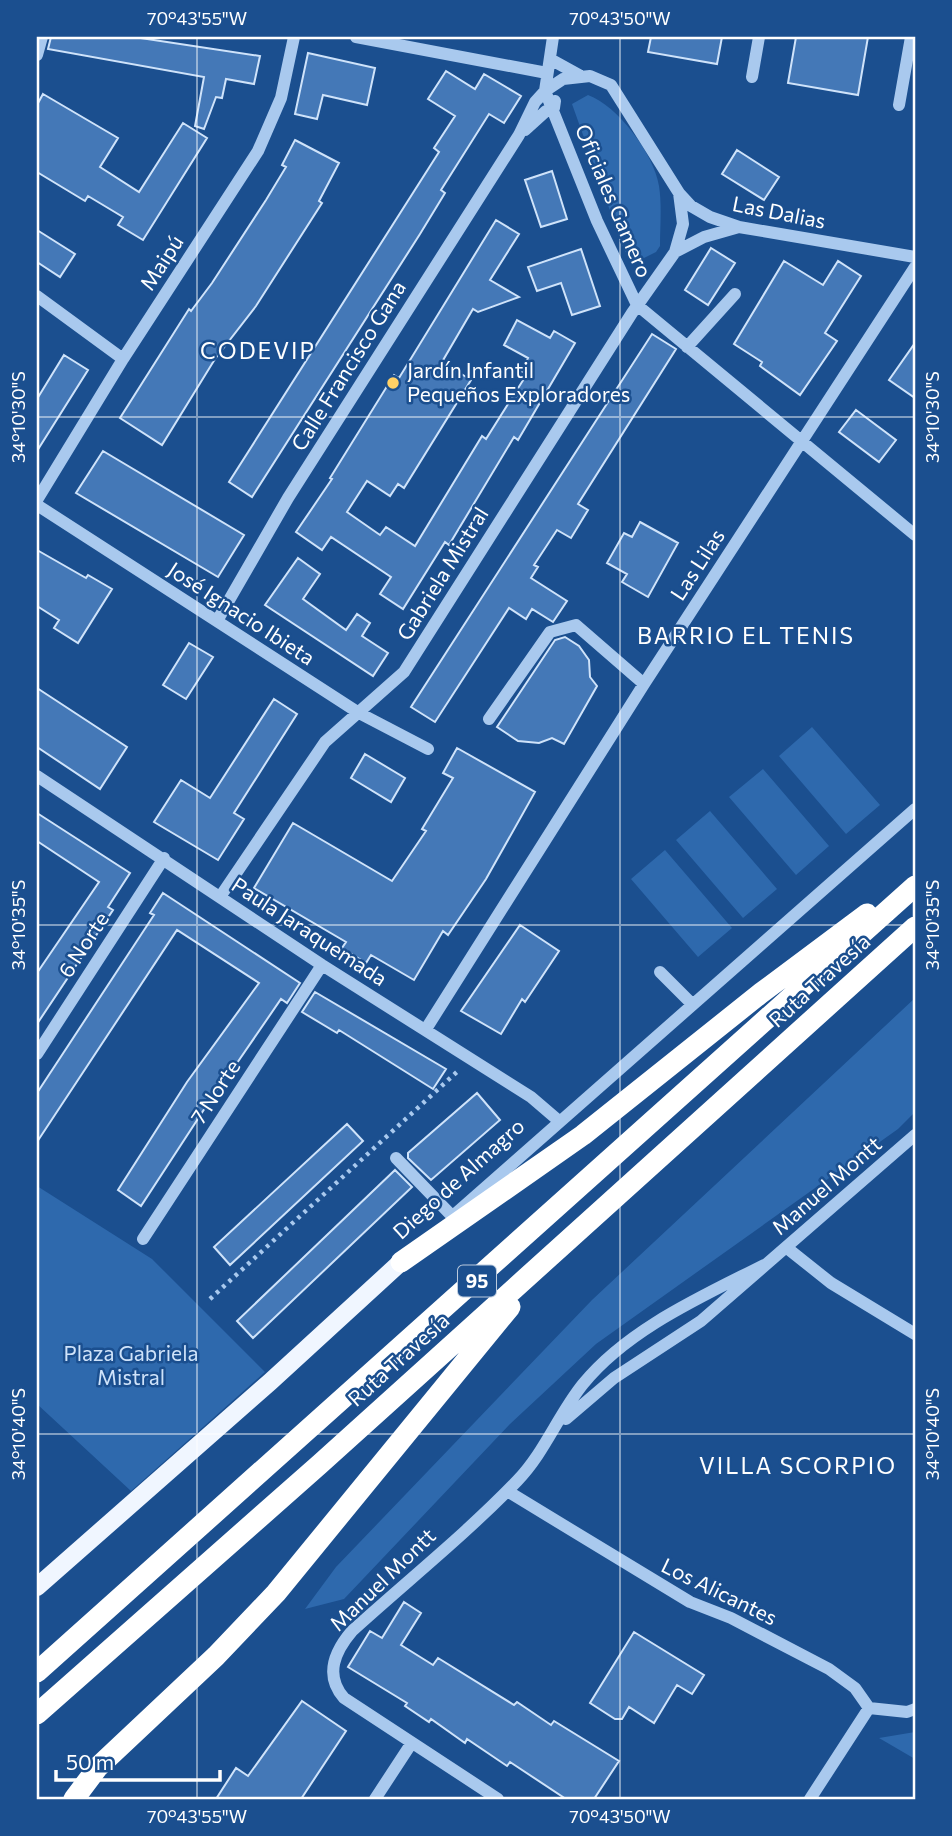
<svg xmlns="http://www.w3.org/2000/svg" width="952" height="1836" viewBox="0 0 952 1836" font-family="Commissioner,sans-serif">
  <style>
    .green { fill: #2e69ad }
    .building { fill: #4478b7; stroke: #cfe3fa; stroke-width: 2 }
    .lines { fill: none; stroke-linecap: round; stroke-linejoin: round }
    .path { stroke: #a9c9ee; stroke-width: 4.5; stroke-dasharray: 3.5 5; stroke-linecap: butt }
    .minor { stroke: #a9c9ee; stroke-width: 12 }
    .major { stroke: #f0f6ff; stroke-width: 18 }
    .highway { stroke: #fff; stroke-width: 21 }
    .ticks { fill: none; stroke: #fff; stroke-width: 2; stroke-opacity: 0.45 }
    .poi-dot { fill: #ffd166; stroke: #1b4f8f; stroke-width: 2.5 }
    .labels { text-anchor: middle; stroke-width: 5; stroke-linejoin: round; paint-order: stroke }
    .shield { fill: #1b4f8f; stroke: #bbcadd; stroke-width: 2 }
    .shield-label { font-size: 19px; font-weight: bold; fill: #fff }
    .street-label { font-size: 21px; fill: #fff; stroke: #1b4f8f }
    .poi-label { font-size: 21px; fill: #fff; stroke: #1b4f8f; text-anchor: start }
    .park-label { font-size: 21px; fill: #cfe3fa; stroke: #1b4f8f }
    .neighbourhood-label { font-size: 23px; letter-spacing: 2px; fill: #fff; stroke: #1b4f8f }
    .neatline { fill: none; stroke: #fff; stroke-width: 2.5 }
    .ticks-label { font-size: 18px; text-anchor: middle; fill: #fff }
  </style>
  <rect width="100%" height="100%" fill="#1b4f8f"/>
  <path class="green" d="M588 95C618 106 654 154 659 186 662 205 660 227 660 246L656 252 634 263 624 250 572 104Z
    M812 727 880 805 846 834 779 756Z
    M763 769 829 846 796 875 729 797Z
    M710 811 777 889 743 918 676 840Z
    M665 850 732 928 698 957 631 879Z
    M915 998V1112L898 1129 596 1344 510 1424 344 1599 305 1609 336 1567 592 1300Z
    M37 1186 152 1259 265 1372 131 1491 37 1404Z
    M915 1732V1759L879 1738Z"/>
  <path class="building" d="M51 37H134L260 56 254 84 226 79 222 98 216 97 204 129 195 126 204 77 48 49Z
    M651 37H722L717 64 648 52Z
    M796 37H868L858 95 788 83Z
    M308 53 375 68 367 105 323 95 317 119 295 114Z
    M446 71 475 89 484 74 521 96 504 123 489 114 441 190 445 193 420 234 252 497 229 482 439 152 434 148 455 116 428 99Z
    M43 94 118 138 100 167 139 192 183 123 207 138 143 240 118 225 123 217 88 196 85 201 37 172V105Z
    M295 140 339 163 319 201 322 203 256 306 215 359 162 445 120 418 189 309 191 311 212 283 266 200 286 167 282 165Z
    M737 150 779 177 764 200 722 174Z
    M552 171 567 219 541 227 525 180Z
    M496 220 519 234 490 280 519 297 478 312 473 309 442 362 471 380 404 488 398 484 390 496 367 481 347 512 380 535 386 527 415 546 482 436 486 439 527 374 521 371 528 358 504 345 517 320 550 338 554 331 575 343 518 440 514 437 449 545 445 542 403 609 380 594 391 577 331 537 322 550 296 532 332 479 330 478 394 375 399 378Z
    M37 230 75 254 60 277 37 262Z
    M711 248 735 263 708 305 685 290Z
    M581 249 600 306 572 315 561 283 537 291 528 267Z
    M784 261 823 285 838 261 861 276 825 333 837 341 800 395 760 366 762 362 734 344Z
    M652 334 676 349 578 504 588 510 571 538 557 530 534 565 538 567 531 578 567 601 553 622 532 609 526 619 509 608 435 722 411 707Z
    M915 343V398L889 380Z
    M64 355 88 370 37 451V399Z
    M856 410 896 440 879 462 839 432Z
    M103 451 244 535 218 577 76 493Z
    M640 522 678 543 648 597 622 582 627 574 607 563 624 533 632 537Z
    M37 550 86 578 88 575 112 589 78 643 54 628 59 620 37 606Z
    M298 558 320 574 303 599 346 630 357 614 370 623 362 636 388 653 373 676 265 605Z
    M565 637 579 646 589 660 590 677 597 686 564 744 552 738 539 743 518 741 497 727 555 640Z
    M189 643 213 657 186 699 163 685Z
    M37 688 127 747 100 789 37 747Z
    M274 699 297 714 234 813 244 819 218 860 154 822 181 780 210 798Z
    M457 748 535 792 486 879 448 935 443 931 414 980 371 955 366 963 342 948 346 942 254 888 293 823 392 881 426 831 422 829 453 778 443 773Z
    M365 754 405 778 391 802 351 778Z
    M37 813 130 873 108 907 113 910 37 1024V973L99 882 37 841Z
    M163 893 300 983 287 1003 281 999 237 1063 235 1062 141 1206 118 1190 187 1082 259 983 177 930 37 1142V1093L154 915 150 913Z
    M520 925 559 951 525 1002 522 999 501 1034 461 1011Z
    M315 992 446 1069 433 1089 339 1030 337 1033 302 1012Z
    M477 1093 500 1120 431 1180 408 1158V1153Z
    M347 1124 363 1141 230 1265 214 1247Z
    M395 1170 412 1187 253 1338 237 1321Z
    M404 1602 421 1613 401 1645 433 1665 438 1658 514 1705 517 1702 551 1725 554 1721 619 1761 594 1799H566L510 1762 507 1766 467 1739 465 1743 431 1719 429 1722 405 1706 407 1703 348 1667 370 1631 382 1638Z
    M634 1632 704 1675 692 1694 677 1685 654 1723 629 1707 622 1719H615L590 1703Z
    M302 1701 346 1731 301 1799H216L236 1768 248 1776Z"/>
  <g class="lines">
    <path class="path" d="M210 1299 459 1070"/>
    <path class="minor" d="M356 37 547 73
      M553 37 545 91 597 221 637 305 915 535
      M37 55 42 37
      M550 59 579 75
      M752 77 759 37
      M899 105 911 37
      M525 130 546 111 554 108 555 101
      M675 252 704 237 739 227
      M37 296 123 359
      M687 347 735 294
      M37 500 123 359 258 151 281 98 294 37
      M37 505 359 713 428 749
      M217 621 288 498 519 135 535 102 545 91 563 79 590 76 611 85 679 193 691 206 710 217 739 227 915 257
      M489 719 550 632 576 625 644 684
      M37 776 322 965 531 1097 559 1121
      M220 897 325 742 404 672 632 313 675 252 683 224 679 193
      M660 972 692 1004
      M426 1029 644 684 915 267
      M37 1054 164 858
      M396 1158 452 1216
      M454 1215 915 809
      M143 1239 322 965
      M787 1248 831 1283 915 1334
      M566 1419 614 1378 701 1321 915 1135
      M507 1491 690 1602 731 1618 829 1669 855 1688 869 1708 907 1712 915 1709
      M375 1799 411 1744
      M498 1799 344 1698C324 1675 335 1651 352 1631 407 1581 466 1534 517 1481 545 1452 558 1415 583 1384 628 1329 701 1297 764 1265
      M810 1799 869 1708"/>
    <path class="major" d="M37 1587 270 1382 401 1262"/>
    <path class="highway" d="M401 1262 583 1135 761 993 867 914
      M37 1672 915 886
      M37 1714 320 1464 915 927
      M74 1799 98 1767 216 1656 276 1593 510 1307"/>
  </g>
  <path class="ticks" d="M197 37V1799M620 37V1799M37 417H915M37 925H915M37 1434H915"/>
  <circle class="poi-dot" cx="393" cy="383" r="7"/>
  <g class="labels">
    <rect class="shield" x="458" y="1265.5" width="38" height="31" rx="5"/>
    <g class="shield-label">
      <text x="477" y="1288">95</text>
    </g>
    <g class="street-label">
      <text transform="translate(613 201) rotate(67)" y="7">Oficiales Gamero</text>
      <text transform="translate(779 213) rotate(11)" y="7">Las Dalias</text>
      <text transform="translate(162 263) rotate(-57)" y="7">Maipú</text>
      <text transform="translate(349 366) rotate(-58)" y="7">Calle Francisco Gana</text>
      <text transform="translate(698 565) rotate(-57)" y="7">Las Lilas</text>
      <text transform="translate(443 574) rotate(-58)" y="7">Gabriela Mistral</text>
      <text transform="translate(241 614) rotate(33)" y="7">José Ignacio Ibieta</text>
      <text transform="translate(309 932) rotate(33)" y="7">Paula Jaraquemada</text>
      <text transform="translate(84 945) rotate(-57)" y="7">6 Norte</text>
      <text transform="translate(820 981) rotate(-42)" y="7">Ruta Travesía</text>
      <text transform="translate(216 1092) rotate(-57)" y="7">7 Norte</text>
      <text transform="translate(459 1179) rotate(-42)" y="7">Diego de Almagro</text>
      <text transform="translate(827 1186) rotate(-41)" y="7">Manuel Montt</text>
      <text transform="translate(399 1360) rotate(-42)" y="7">Ruta Travesía</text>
      <text transform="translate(383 1580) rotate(-44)" y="7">Manuel Montt</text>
      <text transform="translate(719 1592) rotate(26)" y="7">Los Alicantes</text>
    </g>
    <g class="poi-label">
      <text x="407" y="378">Jardín Infantil<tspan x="407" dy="24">Pequeños Exploradores</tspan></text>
    </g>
    <g class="park-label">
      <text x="131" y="1361">Plaza Gabriela<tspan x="131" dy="24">Mistral</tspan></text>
    </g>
    <g class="neighbourhood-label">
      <text x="258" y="359">CODEVIP</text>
      <text x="746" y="644">BARRIO EL TENIS</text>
      <text x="798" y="1474">VILLA SCORPIO</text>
    </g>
  </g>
  <rect width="952" height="1836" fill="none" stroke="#1b4f8f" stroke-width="77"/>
  <path d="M56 1770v10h164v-10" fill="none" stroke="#ffffff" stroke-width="3.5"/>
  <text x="66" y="1770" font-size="21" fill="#ffffff" stroke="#1b4f8f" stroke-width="5" paint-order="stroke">50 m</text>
  <rect x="38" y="38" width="876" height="1760" class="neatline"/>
  <g class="ticks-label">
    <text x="197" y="25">70°43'55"W</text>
    <text x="620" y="25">70°43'50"W</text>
    <text transform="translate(19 417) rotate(-90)" y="6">34°10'30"S</text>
    <text transform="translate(933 417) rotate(-90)" y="6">34°10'30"S</text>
    <text transform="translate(19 925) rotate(-90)" y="6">34°10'35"S</text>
    <text transform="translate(933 925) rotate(-90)" y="6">34°10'35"S</text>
    <text transform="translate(19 1434) rotate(-90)" y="6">34°10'40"S</text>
    <text transform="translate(933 1434) rotate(-90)" y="6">34°10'40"S</text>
    <text x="197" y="1823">70°43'55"W</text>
    <text x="620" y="1823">70°43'50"W</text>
  </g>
</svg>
